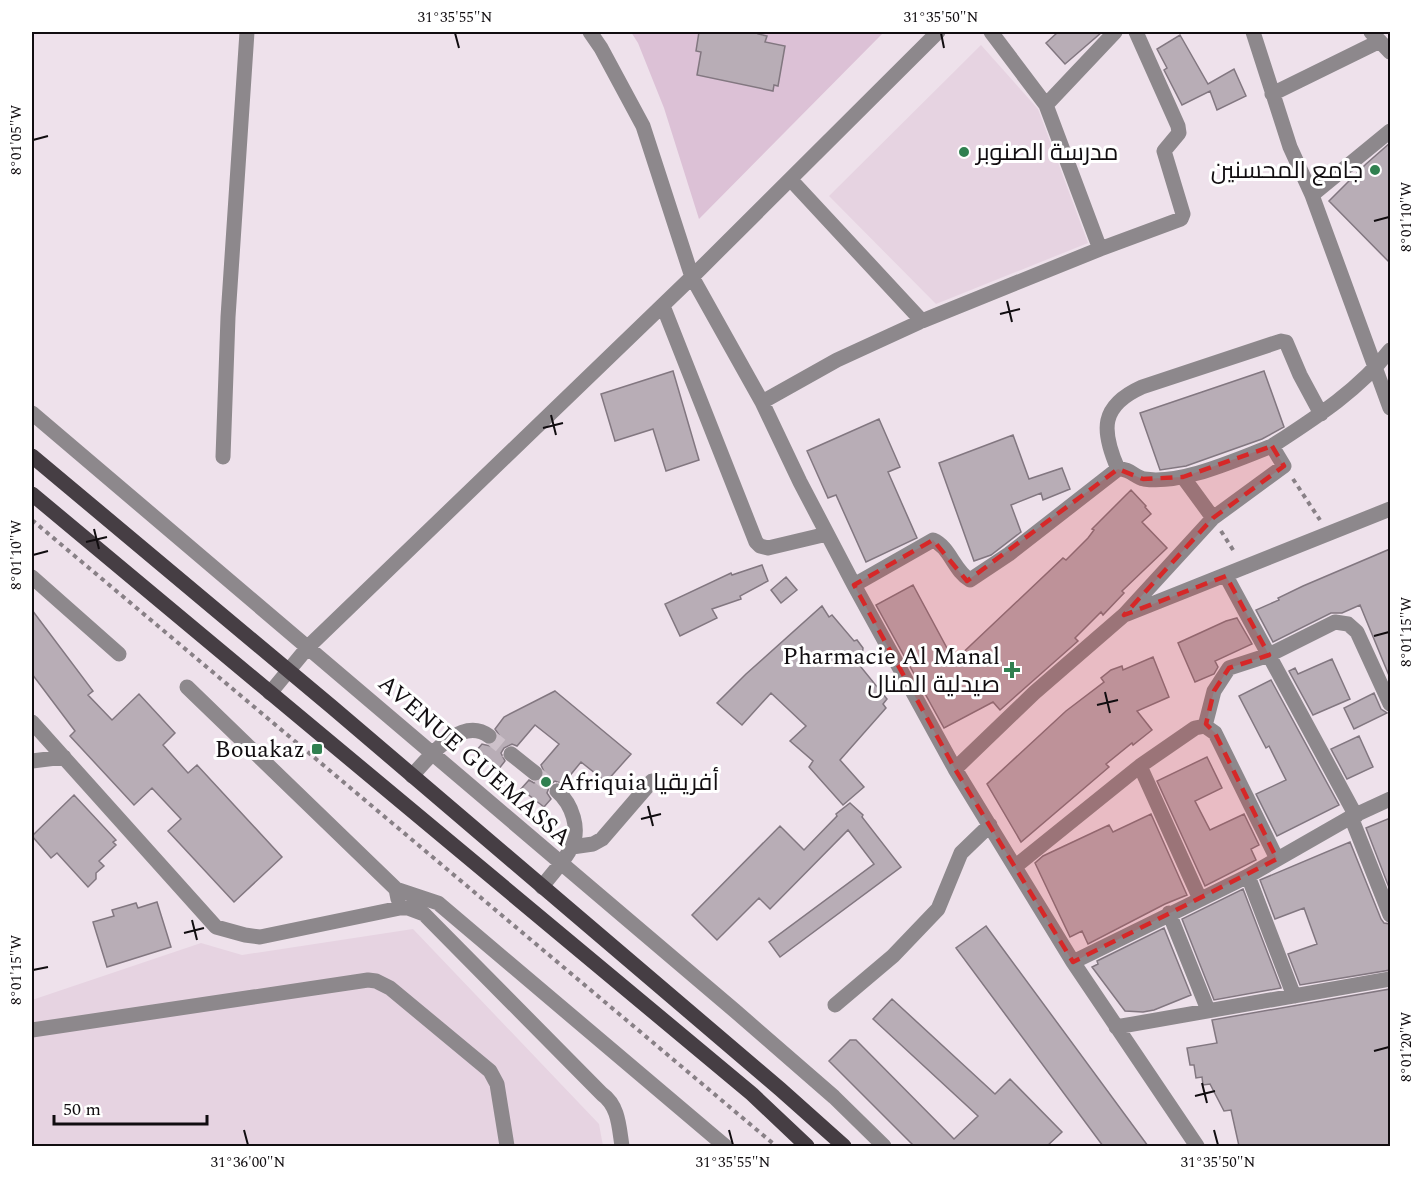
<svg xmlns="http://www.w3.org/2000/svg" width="1422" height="1178" viewBox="0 0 1422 1178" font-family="Spectral,Cairo,serif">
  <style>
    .built { fill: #e6d3e1 }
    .green { fill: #dcc1d6 }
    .building { fill: #b8adb6; stroke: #827780; stroke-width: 1.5 }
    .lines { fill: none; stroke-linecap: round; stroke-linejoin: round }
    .minor-tunnel { stroke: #cdc1ca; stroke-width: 15; stroke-dasharray: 15 8; stroke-linecap: butt }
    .path { stroke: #888086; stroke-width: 4; stroke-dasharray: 4.5 4.5; stroke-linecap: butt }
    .minor { stroke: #8d888c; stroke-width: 15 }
    .major { stroke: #463e44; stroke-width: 15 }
    .marked { fill: #d62828; fill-opacity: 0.2; stroke: #d62828; stroke-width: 4.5; stroke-dasharray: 12 8; stroke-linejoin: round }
    .ticks { fill: none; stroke: #110d10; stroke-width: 2 }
    .poi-dot { fill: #308050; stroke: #fff; stroke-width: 2 }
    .labels { text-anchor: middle; stroke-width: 6; stroke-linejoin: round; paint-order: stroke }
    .poi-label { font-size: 24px; fill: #110d10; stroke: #fff; text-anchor: end }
    .street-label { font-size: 24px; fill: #110d10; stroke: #fff }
    .neatline { fill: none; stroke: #110d10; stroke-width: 2 }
    .ticks-label { font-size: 15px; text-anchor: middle; fill: #110d10 }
  </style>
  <rect width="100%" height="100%" fill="#eee1eb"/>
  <path class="built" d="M981 45 1038 109 1088 243 936 304 829 196Z
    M413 929 599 1124 603 1146H32V1000L201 943 242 955Z"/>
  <path class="green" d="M631 32H884L699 219 664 108 638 43Z"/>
  <path class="building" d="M699 32H758V34L767 36 765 42 785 46 778 86 774 85 773 91 697 75 701 52 696 51Z
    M1058 32H1102L1065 64 1046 43Z
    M1180 35 1208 84 1234 69 1246 96 1217 110 1210 91 1182 105 1164 70 1167 68 1157 49Z
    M1390 143V263L1329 201 1366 164Z
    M673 371 699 460 666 471 653 429 615 441 601 394Z
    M1264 371 1284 427 1262 439 1186 466 1160 470 1140 413Z
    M879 419 900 467 888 472 917 538 866 562 836 495 828 498 807 451Z
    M1013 435 1029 479 1062 468 1070 489 1043 500 1041 493 1011 505 1021 532 991 555 974 561 939 463Z
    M1131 490 1146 506 1145 507 1151 514 1142 522 1167 548 1122 591 1124 593 1103 615 1101 612 1075 638 1078 641 1000 710 993 702 944 728 876 605 913 585 954 661 1063 558 1066 560 1088 538 1094 530 1092 529Z
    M1390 549V678L1360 605 1342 613H1331L1273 642 1256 610 1279 600 1278 598 1303 586Z
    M762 565 768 581 740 596 741 599 712 609 717 618 680 636 665 604 731 573 732 575Z
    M786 577 797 590 781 603 771 590Z
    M822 606 829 617 832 615 854 641 857 640 863 648 862 657 856 661 887 699 883 704 886 708 840 760 864 787 843 805 809 767 813 761 790 741 806 726 771 693 742 725 717 703 746 674Z
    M32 610 93 691 88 695 112 720 139 694 175 733 163 745 188 773 197 765 282 857 234 902 168 831 181 819 152 788 134 805 70 736 75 731 32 674Z
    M1237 618 1252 644 1215 661 1218 667 1214 674 1195 682 1178 643 1226 621Z
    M1153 657 1169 697 1137 711 1152 730 1133 745 1132 743 1106 764 1109 767 1021 842 987 784 1066 711 1104 682 1101 678 1111 670 1122 666 1123 670Z
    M1332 659 1350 699 1313 715 1289 671 1295 668 1298 674Z
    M1271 680 1339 805 1277 836 1256 794 1286 780 1269 746 1266 748 1239 696Z
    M555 691 631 754 606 782 581 762 563 784 555 781 550 785 547 793 551 799 544 807 521 789 529 780 534 783 542 779 545 774 541 765 559 744 535 725 517 746 512 744 504 748 501 753 505 761 498 770 476 751 482 744 490 746 498 741 499 735 495 729 504 717Z
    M1374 693 1381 709 1387 713 1354 729 1344 708Z
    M1359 736 1373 767 1347 779 1331 749Z
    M1207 757 1222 788 1195 801 1210 830 1244 814 1259 845 1251 849 1256 860 1205 886 1157 781Z
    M74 795 116 840 113 842 116 845 99 861 104 866 96 873V879L88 887 57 853 51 858 32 836Z
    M850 803 863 815 862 817 901 867 780 957 769 942 874 864 848 830 770 909 759 898 717 940 692 915 780 826 804 850 837 816 836 814Z
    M1151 814 1187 895 1165 904 1088 944 1082 931 1070 937 1035 863 1043 856 1109 825 1113 832Z
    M1390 818V890L1366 828Z
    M1350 842 1381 919 1384 923 1390 924V970L1300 985 1288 954 1317 944 1304 908 1275 919 1260 880Z
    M1243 889 1281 988 1214 1000 1182 919Z
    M157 902 171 947 107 967 93 922 114 916 112 910 136 903 138 908Z
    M986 926 1148 1146H1103L956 948Z
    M1164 928 1191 995 1154 1010 1143 1012 1125 1011 1092 967 1098 964 1097 961Z
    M1390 989V1146H1239L1231 1110 1224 1111 1210 1084 1203 1085 1202 1077 1196 1078 1194 1065H1190L1187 1048 1217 1043 1212 1020Z
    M892 999 995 1094 1010 1079 1062 1132 1047 1146H914L829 1061 850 1040H856L954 1139 978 1116 873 1019Z"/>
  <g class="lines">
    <path class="minor-tunnel" d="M489 736 511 754
      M535 773 557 791"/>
    <path class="path" d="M1293 479 1320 520
      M32 520 776 1146
      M1221 531 1235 553"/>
    <path class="minor" d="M590 32 601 48 643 126 692 277 762 402 800 482 854 585 955 769 1073 962 1197 1146
      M991 32 1046 105 1100 249
      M1253 32 1290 147 1312 195 1390 408
      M1371 32 1390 52
      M1272 94 1380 41
      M1046 105 1115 32
      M791 180 922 321
      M1312 195 1390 131
      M663 306 756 542 760 546 768 548 827 534
      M762 402 837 360 922 321 1100 249 1181 219 1183 214 1164 151 1179 133 1178 126 1136 32
      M32 413 734 1010 834 1097 884 1146
      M223 457 228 317 247 32
      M1118 469C1129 468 1135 477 1144 479 1182 485 1237 459 1272 446
      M1183 477 1213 518
      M1226 576 1356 816
      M32 577 119 654
      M854 585 933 540C950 547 954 571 970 580L1009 554 1118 469C1101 430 1100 406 1142 387L1281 341 1286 342 1300 375 1321 414
      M1127 614 1390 509
      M187 687 396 889 398 899
      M270 693 308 647 692 277 938 32
      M32 722 216 927 245 935 260 937 400 908H408L424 914 602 1094C619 1106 619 1128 622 1146
      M1205 726 1214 691 1229 668 1269 655 1335 622 1348 624 1357 632 1390 704
      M511 754 535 773
      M32 761 64 757
      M1140 766 1200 899
      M955 769 1034 693 1124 615 1213 518 1284 466 1272 446C1315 418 1359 390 1390 350
      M412 776C428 758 461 715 489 736
      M1351 817 1390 915
      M572 847 593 844 602 839 652 781
      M1016 866 1140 766 1195 728 1205 726 1215 733 1277 859
      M1248 876 1294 996
      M542 887C551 874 564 862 571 848 581 829 572 804 557 791
      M396 889 438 903 725 1146
      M1169 913 1208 1010
      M1073 962 1248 876 1351 817 1390 799
      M835 1005 893 956 938 909 961 853 990 825
      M1116 1027 1390 979
      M32 1030 368 980 376 981 390 988 490 1071 497 1084 507 1146"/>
    <path class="major" d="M32 456 332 707 780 1089 844 1146
      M32 494 752 1094 807 1146"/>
  </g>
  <path class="marked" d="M1272 446 1284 466 1213 518 1124 615 1226 576 1269 655 1229 668 1214 691 1206 724 1215 733 1277 859 1073 962 955 769 854 585 933 540 967 581 1118 469 1143 479 1183 477Z"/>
  <path class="ticks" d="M455 33 459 48M941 33 944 48M33 140 48 136M1374 221 1389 217M1007 301 1012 322M1000 314 1020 309M551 415 556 435M543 428 563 423M94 529 99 549M86 542 107 537M33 555 48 551M1374 636 1389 632M1105 692 1110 713M1097 705 1118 700M648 806 653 826M641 819 661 814M192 920 197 940M184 933 204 928M33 970 48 967M1374 1051 1389 1047M1202 1083 1207 1103M1195 1096 1215 1091M244 1130 248 1145M729 1130 733 1145M1214 1130 1218 1145"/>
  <g class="poi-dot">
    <circle cx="964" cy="152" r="6"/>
    <circle cx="1375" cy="170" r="6"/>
    <path d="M1009 661h6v6h6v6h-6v6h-6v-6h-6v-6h6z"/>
    <rect x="311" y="743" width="12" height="12" rx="3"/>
    <circle cx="546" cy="782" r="6"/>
  </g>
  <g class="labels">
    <g class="poi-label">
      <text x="976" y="160" text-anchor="start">مدرسة الصنوبر</text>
      <text x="1363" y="178">جامع المحسنين</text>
      <text x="1000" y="664">Pharmacie Al Manal<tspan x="1000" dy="28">صيدلية المنال</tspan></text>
      <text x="305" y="757">Bouakaz</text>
      <text x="558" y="790" text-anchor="start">Afriquia أفريقيا</text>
    </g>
    <g class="street-label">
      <text transform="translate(475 760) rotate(41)" y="8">AVENUE GUEMASSA</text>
    </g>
  </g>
  <rect width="1422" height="1178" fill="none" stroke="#ffffff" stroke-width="66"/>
  <path d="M54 1115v9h153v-9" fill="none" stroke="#110d10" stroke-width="3"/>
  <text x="63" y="1115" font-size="18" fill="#110d10" stroke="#ffffff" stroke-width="4.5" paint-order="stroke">50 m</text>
  <rect x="33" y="33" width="1356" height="1112" class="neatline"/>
  <g class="ticks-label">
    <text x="455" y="22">31°35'55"N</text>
    <text x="941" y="22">31°35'50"N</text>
    <text transform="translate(16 140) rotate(-90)" y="5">8°01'05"W</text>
    <text transform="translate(1406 217) rotate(-90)" y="5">8°01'10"W</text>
    <text transform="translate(16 555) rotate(-90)" y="5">8°01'10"W</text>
    <text transform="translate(1406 632) rotate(-90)" y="5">8°01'15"W</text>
    <text transform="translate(16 970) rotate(-90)" y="5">8°01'15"W</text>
    <text transform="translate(1406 1047) rotate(-90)" y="5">8°01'20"W</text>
    <text x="248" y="1167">31°36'00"N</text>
    <text x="733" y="1167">31°35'55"N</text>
    <text x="1218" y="1167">31°35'50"N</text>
  </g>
</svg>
